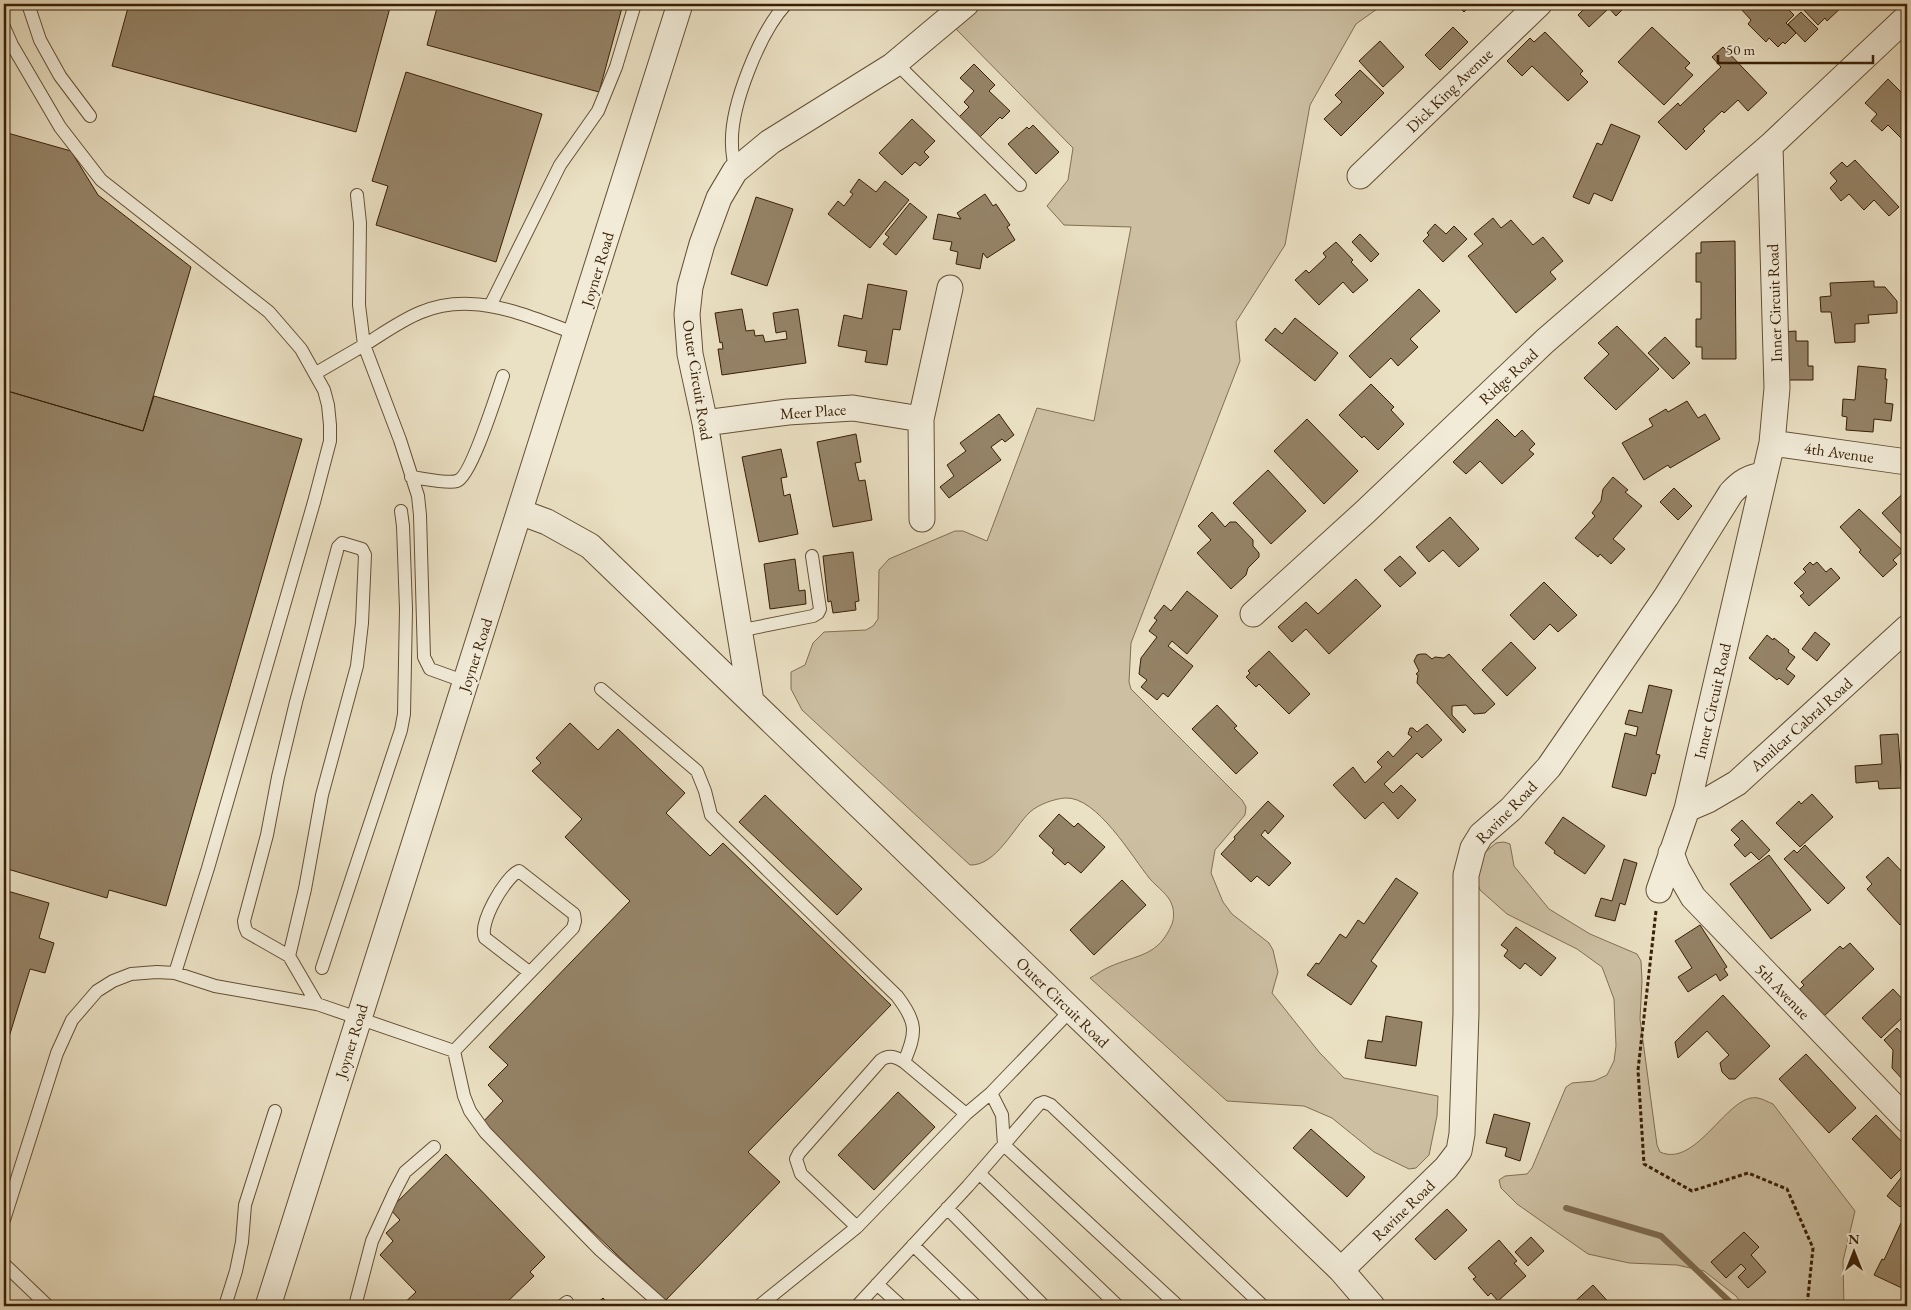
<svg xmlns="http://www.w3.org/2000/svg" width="1911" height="1310" viewBox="0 0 1911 1310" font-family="'EB Garamond',serif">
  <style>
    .green { fill: #ccbfa2; stroke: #826f52 }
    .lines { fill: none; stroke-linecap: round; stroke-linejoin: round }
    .stream { stroke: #7e6b4f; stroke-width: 6 }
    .building { fill: #958367; stroke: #381f03 }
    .lane-casing { stroke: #644f33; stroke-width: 14 }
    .street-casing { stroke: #644f33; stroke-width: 27 }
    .path { stroke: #381f03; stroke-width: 3; stroke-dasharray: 4 2.5; stroke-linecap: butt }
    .lane { stroke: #f1ebd8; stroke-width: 12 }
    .street { stroke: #f1ebd8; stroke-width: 25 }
    .labels { text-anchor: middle; stroke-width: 4.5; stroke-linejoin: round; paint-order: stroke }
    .street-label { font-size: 16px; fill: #381f03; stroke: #f1ebd8 }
  </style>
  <rect width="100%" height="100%" fill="#eae0c3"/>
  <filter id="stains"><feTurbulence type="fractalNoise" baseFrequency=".004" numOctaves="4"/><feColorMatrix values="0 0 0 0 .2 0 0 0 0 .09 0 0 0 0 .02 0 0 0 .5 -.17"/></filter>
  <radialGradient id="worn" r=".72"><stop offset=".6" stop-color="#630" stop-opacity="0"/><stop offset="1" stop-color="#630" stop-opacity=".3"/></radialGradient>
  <path class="green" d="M984 4H1384L1356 24 1310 105 1285 245 1236 322 1240 361 1131 643 1129 682 1131 689 1242 800 1246 807 1245 815 1215 850 1211 873 1223 902 1232 914 1269 943 1273 950 1278 972 1272 993 1319 1052 1344 1078 1438 1096 1437 1116 1429 1155 1416 1168 1409 1169 1374 1152 1332 1118 1304 1106 1227 1101 1090 978C1096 975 1102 970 1109 967 1138 954 1158 957 1172 924 1174 919 1174 910 1172 905 1169 895 1157 887 1150 879 1132 857 1097 796 1065 798 1054 799 1039 804 1030 812 1014 827 996 866 970 865L802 710 791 689V672L805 665 813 643 824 632 866 630 873 626 878 619 879 570 889 559 955 531H963L987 541 1037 408 1094 421 1131 227 1064 225 1047 206 1068 180 1073 148 956 29 971 13Z
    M1504 842 1510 844 1514 866 1549 909 1590 934 1637 954 1641 961 1642 981 1640 1019 1657 1145 1660 1152C1697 1169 1728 1092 1758 1098 1763 1099 1768 1102 1773 1104L1855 1211 1843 1261 1844 1306H1743L1736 1296 1704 1271 1677 1265 1629 1263 1588 1254 1517 1204 1501 1188 1499 1180 1505 1176 1527 1174 1532 1168 1566 1087 1572 1083 1594 1081 1607 1075 1614 1061 1616 1046 1614 999 1602 967 1577 949 1507 914 1480 890 1477 882 1484 853 1496 843Z"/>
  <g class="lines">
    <path class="stream" d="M1566 1208 1661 1236 1729 1301 1732 1306"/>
  </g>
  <path class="building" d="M129 4H391L356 132 112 66Z
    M438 4H623L599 92 427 45Z
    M1456 4H1478L1473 9 1470 6 1464 12Z
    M1578 4H1628L1616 16 1609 8 1589 27 1578 15 1583 10Z
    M1747 4H1783L1794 15 1786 23 1796 33 1785 44 1783 42 1778 47 1769 38 1766 42 1748 24 1751 20 1741 9Z
    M1804 4H1845L1827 21 1825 18 1818 25 1801 7Z
    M1801 12 1818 29 1805 42 1788 24Z
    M1453 27 1468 42 1440 70 1425 55Z
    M1652 27 1690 63 1685 68 1693 75 1664 105 1618 62Z
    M1545 32 1583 71 1580 74 1588 82 1568 101 1532 66 1522 76 1507 61 1530 38 1534 42Z
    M1380 41 1404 67 1383 87 1359 61Z
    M1723 47 1767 93 1748 111 1738 100 1724 113 1722 111 1703 129 1705 131 1686 150 1658 122 1678 103 1680 106 1721 67 1712 57Z
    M974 64 995 85 989 91 1010 111 1002 119 1000 117 979 138 959 117 969 107 964 102 974 91 960 78Z
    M1360 70 1384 93 1341 136 1324 119 1342 102 1335 95Z
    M406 72 542 114 496 262 376 225 388 186 372 181Z
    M1888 79 1907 98V144L1888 125 1882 131 1871 121 1877 114 1865 103Z
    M912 119 935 141 924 152 929 157 920 166 915 162 902 175 879 153Z
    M1611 124 1640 136 1612 201 1594 193 1589 204 1573 197 1597 143 1602 145Z
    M1033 125 1059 152 1036 174 1008 144 1027 127 1029 129Z
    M4 132 71 151 98 195 191 267 143 431 4 390Z
    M1855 160 1899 207 1889 216 1874 200 1864 210 1849 194 1841 201 1830 188 1837 181 1830 173 1842 162 1847 167Z
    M859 179 876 192 885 181 909 200 870 248 828 214 838 201 844 206 853 194 850 192Z
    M985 194 993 206 996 204 1010 225 1007 227 1015 240 987 258 983 253 980 269 956 264 958 252 950 250 952 242 933 239 938 214 961 219 957 213Z
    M756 197 793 209 767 286 731 274Z
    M910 203 927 217 896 255 883 244 889 237 885 234Z
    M1493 218 1501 228 1511 220 1533 245 1543 237 1563 261 1550 272 1556 279 1516 313 1468 256 1483 244 1474 234Z
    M1435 224 1446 234 1454 226 1467 239 1443 262 1423 241 1429 235 1427 233Z
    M1360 234 1379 254 1371 262 1352 242Z
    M1735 241 1736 359H1702V347H1696V319H1701V282H1696V253H1701V242Z
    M1336 242 1353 260 1351 262 1368 280 1353 293 1343 282 1319 305 1295 280 1306 270 1309 273 1326 257 1323 253Z
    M1874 281V287H1885L1897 301V313L1868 315 1869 323 1855 324V342L1835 343 1831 312H1821L1820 297 1831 296 1830 283Z
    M868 284 907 291 900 330 893 329 887 365 865 362 867 351 838 346 844 315 862 319Z
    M1419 289 1440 311 1410 339 1418 347 1398 366 1391 358 1370 378 1349 356Z
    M742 309 746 331 754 330 755 336 763 335 765 342 787 339 786 331 776 333 773 313 798 309 806 363 722 375 718 349H723L722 342 720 343 715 313Z
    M1295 318 1338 353 1315 381 1265 340 1275 328 1282 334Z
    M1617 326 1659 369 1616 410 1584 378 1609 354 1598 343Z
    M1796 331V341H1808V366H1813V380H1782L1781 332Z
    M1665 337 1690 363 1673 379 1648 353Z
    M1858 366 1886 369 1885 379H1887L1885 403 1893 404 1891 421 1874 419 1873 432 1846 430 1847 417 1842 416 1843 399 1855 400Z
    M1371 384 1394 407 1391 410 1404 424 1378 450 1364 436 1362 438 1339 415Z
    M4 390 143 431 154 396 302 439 166 906 109 890 107 898 4 868 6 860H4Z
    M1687 401 1698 418 1705 414 1720 439 1670 468 1668 465 1644 480 1622 443 1653 426 1649 419 1666 409 1668 412Z
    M999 414 1014 435 1005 442 1002 439 991 447 1001 460 949 498 940 487 954 476 947 465 966 451 960 443Z
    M1307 419 1358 471 1324 504 1274 451Z
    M1497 419 1515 437 1522 430 1535 444 1529 450 1534 454 1502 484 1480 461 1466 474 1453 462Z
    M856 434 861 462 855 463 859 481 865 480 872 520 833 527 817 442Z
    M781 449 787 477 781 478 784 496 790 494 798 534 759 542 742 457Z
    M1268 470 1306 511 1271 544 1233 503Z
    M1613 477 1628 490 1625 492 1642 506 1613 539 1625 549 1611 564 1600 554 1598 557 1575 538 1595 516 1592 513 1601 501 1603 489Z
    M1674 488 1692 506 1678 520 1660 502Z
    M1907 490V538L1906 539 1882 513Z
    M1859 509 1903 551 1893 560 1897 564 1883 577 1859 552 1861 550 1840 527Z
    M1212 512 1225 527 1230 522H1236L1253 540V546L1259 553V557L1248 568 1246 575 1231 589 1197 553 1211 540 1198 526Z
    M1450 517 1479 549 1459 567 1443 550 1429 562 1416 547Z
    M853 552 859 601 855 602 856 610 833 613 831 601 828 602 823 556Z
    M1400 556 1416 573 1400 587 1384 570Z
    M795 559 799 591 805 590 806 604 770 609 764 564Z
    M1810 562 1813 565 1817 562 1826 572 1831 568 1840 578 1809 606 1800 596 1804 593 1794 583 1806 572 1803 569Z
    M1356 579 1381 606 1329 654 1306 629 1292 642 1278 627 1306 602 1318 614Z
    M1544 582 1577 615 1558 632 1550 624 1534 640 1510 615Z
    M1187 591 1218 616 1187 654 1172 641 1168 646 1193 666 1168 697 1163 693 1157 700 1141 687 1147 680 1139 674 1141 658 1157 637 1149 631 1157 620 1154 618 1164 605 1171 611Z
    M1815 632 1830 644 1817 661 1802 649Z
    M1767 635 1773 640 1774 638 1789 650 1788 652 1795 657 1786 669 1795 676 1788 685 1779 678 1777 680 1749 658Z
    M1511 642 1536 668 1507 696 1482 670Z
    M1269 651 1310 694 1289 714 1259 684 1256 687 1246 677 1250 673 1248 671Z
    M1421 654H1426L1432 659 1435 657 1444 658 1449 654 1495 704 1485 713 1474 714 1466 705 1452 706V715L1466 730 1463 733 1417 683 1418 675 1416 674 1419 671 1414 661 1417 655Z
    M1649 685 1672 690 1656 754 1660 755 1655 774 1652 773 1646 796 1612 787 1625 733 1636 736 1638 727 1625 724 1629 710 1642 713Z
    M1217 705 1237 726 1234 728 1258 753 1236 774 1192 729Z
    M570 723 598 750 618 729 685 793 666 813 710 856 723 843 891 1005 748 1152 780 1182 665 1301 481 1124 503 1101 488 1085 508 1065 489 1047 630 901 565 837 582 819 532 771 541 763 536 758Z
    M1427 724 1442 740 1422 758 1417 753 1384 784 1393 793 1401 785 1416 800 1398 819 1383 802 1365 819 1333 785 1353 767 1365 783 1382 767 1377 762 1388 751 1393 757 1412 737 1408 734 1410 728H1413L1417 732Z
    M1898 734 1902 788 1879 789 1878 781 1856 783 1855 766 1882 764 1880 735Z
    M1812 794 1833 817 1800 847 1776 823 1799 801 1801 804Z
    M765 795 862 889 837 915 739 822Z
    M1268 801 1284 816 1268 834 1265 830 1261 835 1291 863 1269 886 1257 876 1251 882 1221 854 1235 839 1234 837Z
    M1059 814 1074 827 1078 823 1105 847 1081 873 1068 862 1065 865 1052 853 1054 850 1039 836Z
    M1563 817 1605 846 1585 874 1554 853 1555 851 1545 843Z
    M1742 820 1770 850 1759 860 1751 852 1745 857 1734 845 1740 839 1731 830Z
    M1805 845 1845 888 1828 904 1784 859 1794 850 1797 853Z
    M1769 855 1811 910 1771 939 1730 884Z
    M1888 857 1907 877V922L1905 920 1900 925 1867 889 1872 884 1866 877Z
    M1624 859 1637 863 1625 905 1620 903 1615 921 1595 916 1601 898 1612 901Z
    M1396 878 1418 893 1371 961 1377 966 1351 1005 1307 975 1316 963 1319 964 1340 934 1346 938 1358 920 1364 924Z
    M1122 880 1146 905 1094 955 1070 930Z
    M4 890 49 903 39 938 54 943 45 973 30 969 9 1037 4 1036Z
    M1700 925 1727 967 1724 969 1728 975 1720 981 1716 974 1688 992 1678 977 1692 968 1675 941Z
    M1516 927 1556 958 1541 976 1525 963 1520 969 1504 956 1508 950 1501 945Z
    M1850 943 1874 969 1822 1018 1797 992 1804 985 1801 982 1840 946 1843 949Z
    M1893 989 1907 1004V1013L1881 1038 1862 1018Z
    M1723 995 1770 1046 1735 1079H1729L1722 1072 1720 1063 1729 1055 1707 1031 1678 1058 1675 1042Z
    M1386 1016 1422 1022 1416 1066 1365 1058 1368 1040 1382 1042Z
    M1897 1028 1907 1039V1081H1904L1892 1068 1893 1050 1884 1040Z
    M1806 1054 1856 1108 1829 1133 1779 1079Z
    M898 1092 935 1127 874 1190 838 1155Z
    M1494 1114 1530 1123 1520 1161 1505 1156 1507 1148 1486 1143Z
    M1876 1115 1907 1147V1163L1891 1179 1852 1139Z
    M1311 1129 1365 1177 1347 1197 1293 1148Z
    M446 1154 545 1257 530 1272 534 1276 503 1306H401L416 1292 380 1255 393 1241 386 1233 400 1220 390 1209Z
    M1906 1171 1907 1200 1900 1207 1887 1196Z
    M1447 1209 1467 1230 1435 1260 1415 1239Z
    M1901 1223 1907 1225V1287L1906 1286 1904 1289 1874 1275 1882 1259 1884 1260Z
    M1744 1232 1759 1247 1751 1255 1766 1272 1748 1288 1738 1277 1746 1269 1741 1264 1726 1278 1711 1262Z
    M1531 1237 1544 1251 1528 1266 1515 1252Z
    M1499 1240 1517 1261 1514 1263 1526 1276 1498 1301 1491 1293 1488 1296 1473 1279 1476 1277 1468 1268Z
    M1593 1285 1612 1306H1570Z
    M603 1298 611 1306H594Z"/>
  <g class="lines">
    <defs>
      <path id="lane" d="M28 4 40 40 60 76 90 116
        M4 27 12 45 60 127 101 180 269 312 301 349 324 390 328 405 330 425V441L314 502 208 868 175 973
        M896 63 1020 185
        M735 171C734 162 732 153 732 145 730 106 760 32 786 4
        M357 195 360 223 359 305 364 345 400 440 418 496 420 515 424 657 430 669 466 682
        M490 306 560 165 598 111 616 67 635 4
        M316 373C333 363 349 354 366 344 401 322 426 302 470 304 506 305 543 322 577 334
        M411 477C422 478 447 484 457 481 471 477 497 393 503 376
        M738 631 813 616 818 613 820 609 812 556
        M601 689 697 771 705 791 711 815 719 823 897 996C917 1022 917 1032 904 1062
        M289 956 305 889 322 795 357 666 362 623 365 555 362 549 342 543 338 547 296 702 278 777 267 835 244 921 245 927 247 932 289 956 317 1004
        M322 968 401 730 404 714 406 609 403 526 401 511
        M454 1051 573 928 575 921 574 914 519 871C505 877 478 924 485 938L529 972
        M454 1051 464 1096 470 1111 485 1132 600 1250 663 1306
        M991 1093 1002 1115 1004 1145 1178 1306
        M979 1173 1118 1306
        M947 1208 1044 1306
        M4 1220 57 1053 72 1020 97 991 113 981 131 974 157 972 175 973 215 986 317 1004 454 1051
        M857 1227 801 1174 796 1159 799 1153 881 1060C889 1054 896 1057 904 1062L966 1114
        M913 1245 976 1306
        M4 1264 48 1306
        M877 1284 901 1306
        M225 1306 236 1271 242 1242 245 1205 275 1111
        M355 1306 372 1241 395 1191 405 1172 434 1147
        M562 1306 567 1302
        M759 1306 857 1227 966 1114 991 1093 1071 1010
        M857 1306 968 1186 1039 1104 1044 1102 1051 1105 1263 1306"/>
      <path id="street" d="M1360 176 1539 4
        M705 423 788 412 853 408 921 419
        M1772 443 1907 462
        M520 512 547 522 590 546 1341 1270 1372 1306
        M922 519 921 419 950 288
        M1253 614 1365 512 1545 341 1770 146 1907 17
        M751 701 705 423 690 354 687 314 690 287 702 244 719 198 735 171 770 142 892 66 966 4
        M1687 809 1708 800 1737 783 1907 628
        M1671 853 1677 869 1693 897 1907 1120
        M1659 890 1687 809 1772 443 1777 388 1770 146
        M1341 1270 1446 1168 1459 1151 1462 1134 1466 1013V875L1473 848 1481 835 1511 809 1549 767 1666 597 1731 493C1741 482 1749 477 1764 475
        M268 1306 680 4"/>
    </defs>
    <use href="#lane" class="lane-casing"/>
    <use href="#street" class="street-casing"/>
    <path class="path" d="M1656 911 1638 1070 1644 1164 1692 1191 1748 1173 1787 1189 1813 1248 1807 1306"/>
    <use href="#lane" class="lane"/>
    <use href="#street" class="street"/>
  </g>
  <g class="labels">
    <g class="street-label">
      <text transform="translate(1449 90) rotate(-44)" y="6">Dick King Avenue</text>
      <text transform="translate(597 269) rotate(-73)" y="6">Joyner Road</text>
      <text transform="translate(1774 303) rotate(-92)" y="6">Inner Circuit Road</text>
      <text transform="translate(1508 376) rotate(-43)" y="6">Ridge Road</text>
      <text transform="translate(698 380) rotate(81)" y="6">Outer Circuit Road</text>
      <text transform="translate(813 411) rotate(-4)" y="6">Meer Place</text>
      <text transform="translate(1839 452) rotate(8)" y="6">4th Avenue</text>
      <text transform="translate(475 655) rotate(-72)" y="6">Joyner Road</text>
      <text transform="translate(1712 701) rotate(-77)" y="6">Inner Circuit Road</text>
      <text transform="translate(1801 724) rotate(-42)" y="6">Amilcar Cabral Road</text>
      <text transform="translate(1506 812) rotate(-46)" y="6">Ravine Road</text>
      <text transform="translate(1783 991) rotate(46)" y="6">5th Avenue</text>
      <text transform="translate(1063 1002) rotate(44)" y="6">Outer Circuit Road</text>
      <text transform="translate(351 1041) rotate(-73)" y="6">Joyner Road</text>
      <text transform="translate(1403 1210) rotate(-44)" y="6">Ravine Road</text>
    </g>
  </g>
  <rect width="1911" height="1310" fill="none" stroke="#eae0c3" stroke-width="20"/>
  <rect x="5" y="5" width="1901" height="1300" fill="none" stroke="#381f03" stroke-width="2.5"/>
  <rect x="10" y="10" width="1891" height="1290" fill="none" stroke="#381f03"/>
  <g transform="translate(1854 1252)" stroke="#f1ebd8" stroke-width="4" paint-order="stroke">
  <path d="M0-4L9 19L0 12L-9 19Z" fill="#381f03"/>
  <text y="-8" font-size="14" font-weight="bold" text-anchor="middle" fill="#381f03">N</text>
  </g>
  <path d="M1718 55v8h155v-8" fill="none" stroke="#381f03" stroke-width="2.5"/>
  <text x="1726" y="55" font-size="15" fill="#381f03" stroke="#f1ebd8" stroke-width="4" paint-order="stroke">50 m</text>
  <rect width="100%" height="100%" filter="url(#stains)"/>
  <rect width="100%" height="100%" fill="url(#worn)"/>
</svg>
